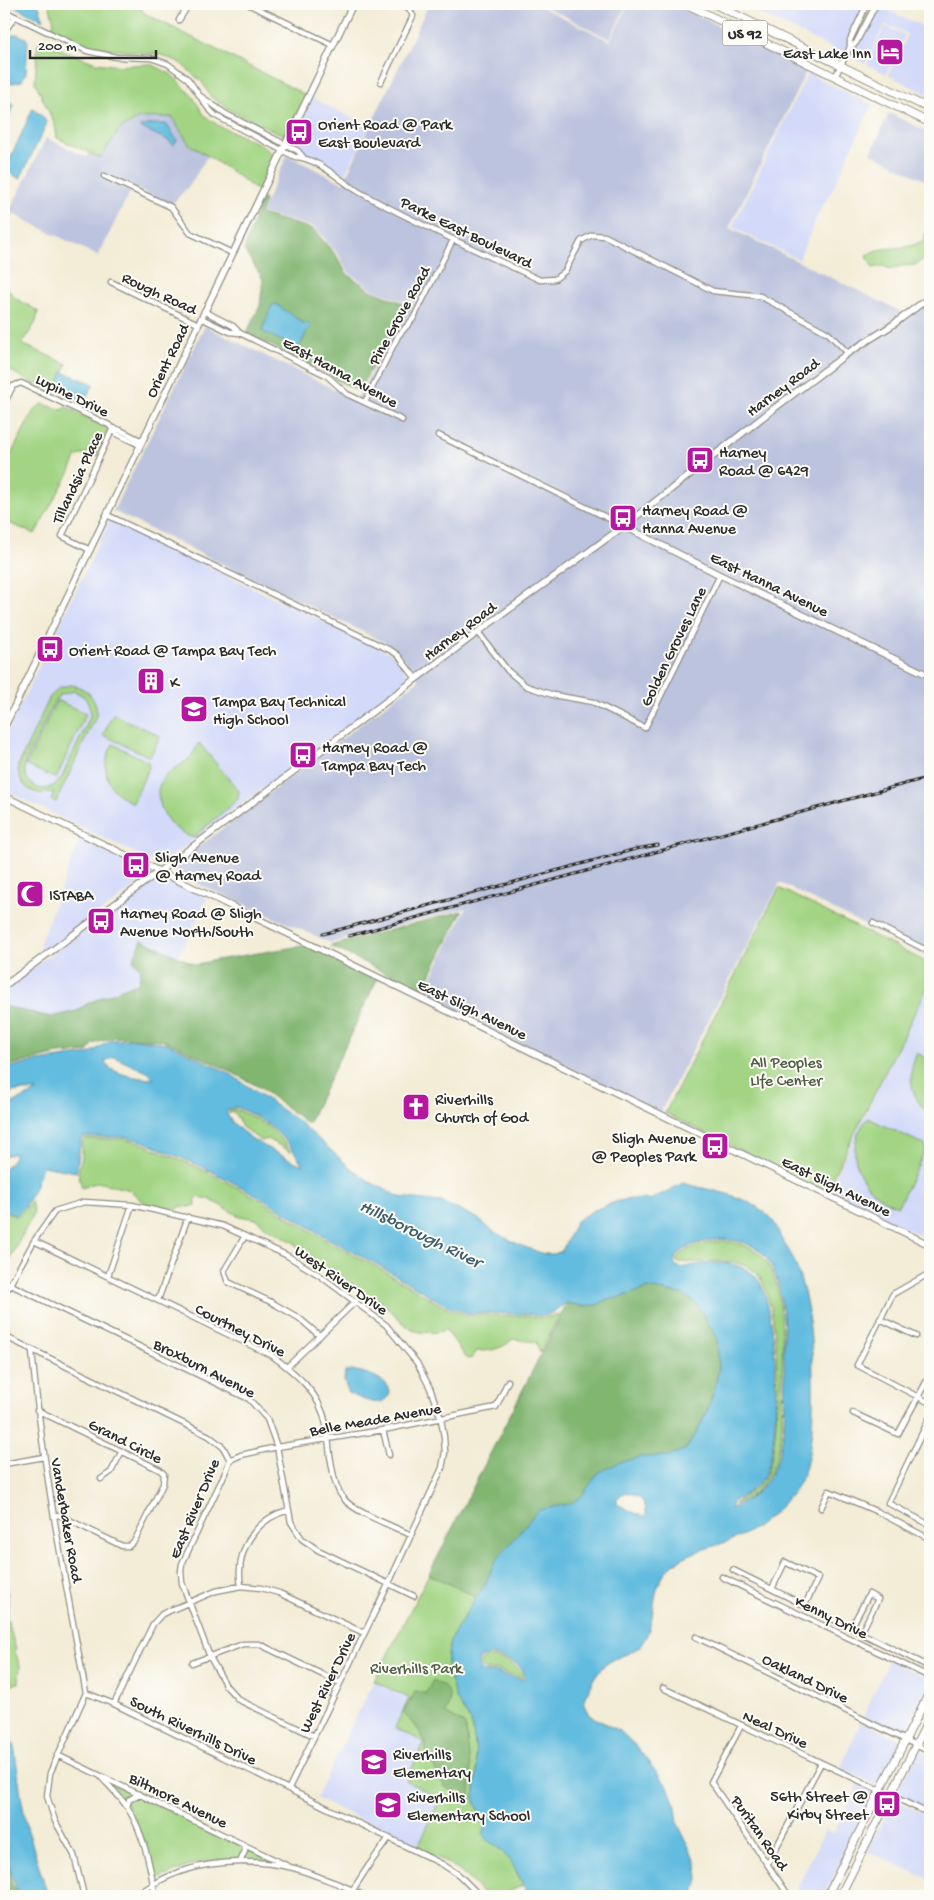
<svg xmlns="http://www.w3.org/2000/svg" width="934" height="1900" viewBox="0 0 934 1900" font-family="'Gochi Hand',sans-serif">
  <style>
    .built { fill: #d2d9f9 }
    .industrial { fill: #bcc3de; fill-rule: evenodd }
    .green { fill: #a2d483; stroke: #668057; fill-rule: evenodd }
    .forest { fill: #81b671; stroke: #56704e; fill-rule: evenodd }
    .water { fill: #62bcdf; stroke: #467485; fill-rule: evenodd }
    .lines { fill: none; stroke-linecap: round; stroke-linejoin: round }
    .minor-casing { stroke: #8f8c80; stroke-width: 7 }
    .tertiary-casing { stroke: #8f8c80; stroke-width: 8 }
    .primary-casing { stroke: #8f8c80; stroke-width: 9 }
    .minor { stroke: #fff; stroke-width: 4.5 }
    .tertiary { stroke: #fff; stroke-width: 5.5 }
    .primary { stroke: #fff; stroke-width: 7 }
    .rail-casing { stroke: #2b2b2b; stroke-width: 3 }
    .rail { stroke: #fdfcf7; stroke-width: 1; stroke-dasharray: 4; stroke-linecap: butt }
    .labels { text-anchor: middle; stroke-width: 4; stroke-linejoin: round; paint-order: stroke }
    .shield { fill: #fdfcf7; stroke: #6a6a68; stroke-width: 1 }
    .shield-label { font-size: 15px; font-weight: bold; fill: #2b2b2b }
    .poi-label { font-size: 16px; fill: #2b2b2b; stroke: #fdfcf7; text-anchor: start }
    .street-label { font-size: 16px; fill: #2b2b2b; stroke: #fdfcf7 }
    .park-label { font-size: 16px; fill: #4f5e45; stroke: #fdfcf7 }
    .water-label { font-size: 18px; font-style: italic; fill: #3e5e6a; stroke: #fdfcf7 }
  </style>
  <rect width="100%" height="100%" fill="#fdfcf7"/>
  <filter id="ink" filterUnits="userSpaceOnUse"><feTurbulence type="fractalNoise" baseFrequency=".02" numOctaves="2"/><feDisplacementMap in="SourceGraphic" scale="10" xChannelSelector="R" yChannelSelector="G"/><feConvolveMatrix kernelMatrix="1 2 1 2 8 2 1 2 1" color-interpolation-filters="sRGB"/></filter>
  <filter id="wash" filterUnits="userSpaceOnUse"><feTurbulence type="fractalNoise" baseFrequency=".0096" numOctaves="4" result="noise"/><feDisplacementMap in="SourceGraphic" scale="20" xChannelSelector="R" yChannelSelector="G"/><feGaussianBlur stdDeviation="1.12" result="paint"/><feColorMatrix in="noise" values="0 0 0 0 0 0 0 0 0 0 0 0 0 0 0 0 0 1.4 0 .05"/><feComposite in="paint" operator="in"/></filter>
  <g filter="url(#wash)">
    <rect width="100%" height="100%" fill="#f3ecd6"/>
    <path class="built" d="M740 4H865L848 39V47L844 54Z
      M878 5 930 30V96L888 75 907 36 906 33 885 24 865 64 848 56 852 49 858 44Z
      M885 26 905 35 886 74 867 65Z
      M808 73 872 105 833 189 819 212 800 256V260L732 227Z
      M310 97 369 126 343 178 304 157 299 148 288 142Z
      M110 520 392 654 411 678 160 865 4 790V739Z
      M74 833 155 872 10 979 43 951 39 945 80 839V837Z
      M159 874 207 898 178 957 142 940 140 982 88 1003 77 1011 51 1017 4 1006V989Z
      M930 982V1240L828 1191Z
      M889 1660 930 1680 904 1736 863 1717Z
      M374 1681 409 1698 395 1728 424 1743 405 1781 440 1798 418 1847 316 1798Z
      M861 1721 901 1741 879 1786 840 1769Z
      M919 1749 930 1755V1811L896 1795Z
      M859 1783 876 1791 824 1896H793L825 1830 834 1833Z
      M893 1799 930 1817V1880L867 1851Z"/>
    <path class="industrial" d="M429 4H536L610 41 629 4H675L807 70 729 228 908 315 930 300V958L780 883 660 1113 422 996 466 908 331 943 176 874 173 866 419 680 396 648 113 511 205 326 356 400 387 344 415 302 401 300 373 290 348 272 338 254 314 227 261 213 287 155 343 183Z
      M541 4H627L610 39Z
      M889 113 930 133V183L871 153Z
      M172 117 189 144 208 155 190 185 171 205 103 173 101 178 143 197 130 192 98 256 9 212 46 138 87 157 89 153 100 158 120 129 139 118ZM140 127 173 135 177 140 175 145Z"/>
    <path class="green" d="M49 4H138L144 13 306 95 286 136 236 114 211 97 202 82 180 63 161 55 85 46 65 38 51 27 54 22Z
      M42 38 57 48 96 63 118 66 149 64 159 68 172 75 181 84 193 97 204 115 219 126 262 145 276 157 259 192 234 173 189 144 172 117 139 118 120 129 100 158 57 138 55 125 35 82 38 43Z
      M929 229 930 255 915 265 901 266 891 269 883 266 873 268 866 255C884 244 903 252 920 242 923 240 926 233 929 229Z
      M4 284 15 298 38 311 36 322 22 344 67 364 53 395 4 367Z
      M42 404 63 410 65 406 109 429 96 456 89 453 77 456C66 482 48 508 35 534L4 521V468L34 410Z
      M70 685C87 687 96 698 97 714L56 802 51 800 54 792C34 798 18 786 18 766L50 697 59 688ZM73 691C86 695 91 703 90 717L61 779C45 799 21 786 25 762L55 700 60 695Z
      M57 700 86 714 56 779 26 765Z
      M113 714 160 736 150 757 103 735Z
      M199 743 239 791 238 799 193 838C174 830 163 819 159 799 157 793 158 786 162 781 169 770 180 767 189 759 193 755 196 748 199 743Z
      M113 744 148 762 149 767 133 803C106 792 99 768 113 744Z
      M779 888 930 964V982L825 1193 665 1113Z
      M917 1053 930 1060V1114C911 1100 906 1074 917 1053Z
      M235 1109C261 1120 275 1129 291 1152L268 1139 261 1141 242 1127 234 1112 229 1113V1111Z
      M868 1118 925 1145 926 1149 898 1206C860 1195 840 1150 868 1118Z
      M84 1139H124L139 1142 208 1172 263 1201 324 1239 377 1267 448 1309 468 1315 529 1316 540 1318 559 1315 540 1353 536 1342 513 1339C502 1349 491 1351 477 1351L472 1358 467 1359 446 1330C435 1333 422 1334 410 1329L380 1301 368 1295 337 1274 303 1256 295 1243 267 1228 256 1219 239 1216 209 1199 199 1197 195 1199 196 1205 189 1207 181 1206 174 1211 155 1207 143 1202 130 1190 98 1182 82 1188 78 1172 82 1157V1144Z
      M31 1201 34 1213 4 1270V1214L7 1212 17 1217Z
      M725 1241C742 1244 757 1247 767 1263 785 1290 782 1344 782 1375 782 1400 784 1427 778 1452 776 1458 773 1467 770 1473 761 1489 749 1499 733 1505 745 1494 761 1488 768 1471 781 1439 784 1294 754 1271 732 1254 702 1265 677 1262L676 1260C688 1245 707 1243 725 1241Z
      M429 1574 476 1597 450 1640 447 1663 450 1679 457 1701 471 1722 475 1743 477 1772 474 1798 479 1811 485 1822V1827L494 1844 510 1859 523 1885 501 1896H485C462 1870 449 1863 418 1847L440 1799 406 1781 424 1742 395 1728 409 1698 374 1681Z
      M7 1618 16 1650 14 1652 16 1654 20 1666 19 1683 4 1686V1625Z
      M487 1657C500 1658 518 1663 523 1676L522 1678 497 1670H485L480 1666 481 1661Z
      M105 1780 282 1865C251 1862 219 1856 189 1866 179 1870 170 1874 160 1878L154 1875C141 1835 137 1810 105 1780Z"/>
    <path class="forest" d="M261 198 265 200 260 214 313 229 336 255 347 274 372 291 411 306 386 343 358 391 333 378 327 373 248 334 247 332 260 306 263 279 244 250ZM276 304 303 323 310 325 298 349 272 305Z
      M462 911 422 991 330 946Z
      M142 940 196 965 210 961 307 945 377 979 308 1124 259 1087 226 1069 168 1042 162 1040 115 1037 93 1044 88 1052 58 1054 4 1067V1006L51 1017 77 1011 88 1003 139 982 141 969 133 960Z
      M648 1288 681 1294 695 1302 717 1337 719 1369 714 1391 707 1411 696 1434 686 1449 668 1456 641 1457 598 1473 582 1497 569 1504 555 1507 494 1563 484 1587 476 1597 429 1574 567 1303 583 1306 597 1305 606 1300 618 1298Z
      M433 1680C450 1689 454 1696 445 1713L464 1724 466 1729 471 1775 470 1800 460 1789 453 1791 445 1787 433 1765 427 1759C427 1738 418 1727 403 1713L415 1692 426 1693Z
      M4 1830 12 1884 19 1896H4Z"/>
    <path class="water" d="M10 4H38L44 20 31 15Z
      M17 34 26 38 28 42 26 72 22 81 4 85V43L12 35Z
      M9 102 12 103 14 106 4 126V107Z
      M33 108 43 117 47 123 20 179 5 170Z
      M151 124H166L177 140 174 145 169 141 140 127Z
      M276 304 303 323 311 324 298 349 262 331 272 305Z
      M63 372 94 384 84 401C71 398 52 389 63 372Z
      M135 1039 167 1043 229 1073 298 1121 352 1169 372 1183 400 1197 441 1202 477 1218 494 1232 522 1246 544 1254H554L562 1251 576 1221 592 1211 618 1201 631 1199 650 1200 683 1183C713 1192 750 1194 772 1220 777 1225 779 1234 782 1240 786 1247 791 1253 794 1260 798 1271 802 1284 805 1296 814 1334 820 1451 799 1483 784 1506 760 1529 734 1539 713 1548 686 1551 669 1568 649 1587 658 1619 643 1642 636 1653 621 1655 611 1661 596 1669 587 1689 584 1705L589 1715 621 1732 635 1745 668 1787 676 1807 678 1824 697 1864 698 1880 693 1896H528C518 1873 509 1851 485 1839L483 1829 485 1827V1822L479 1811 474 1798 477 1772 475 1743 471 1722 457 1701 450 1679 447 1663 450 1640 476 1597 484 1587 494 1563 538 1510 569 1504 581 1497 598 1473 618 1463 641 1457 668 1456 686 1449 696 1434 707 1411 714 1391 719 1369 717 1337 695 1302 681 1294 648 1288 618 1298 606 1300 597 1305 583 1306 567 1303 550 1314 540 1316 529 1314 468 1313 449 1307 378 1265 325 1237 264 1199 209 1170 140 1140 124 1137H83C78 1146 79 1161 76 1172L42 1166C37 1185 30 1201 16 1216L6 1210 4 1212V1170L13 1158 15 1153 4 1156V1107L38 1091H19L4 1093V1069L38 1061 89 1054 111 1040ZM114 1057 147 1072 154 1079C138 1078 119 1076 106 1065L105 1061ZM236 1107C267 1120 285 1136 303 1165 283 1157 230 1132 226 1110ZM725 1239C738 1241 750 1243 760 1251 775 1264 780 1289 782 1307 785 1324 783 1343 784 1360 784 1390 787 1421 780 1451 778 1458 775 1466 772 1472 763 1491 748 1500 730 1509L732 1502C745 1495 759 1486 766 1472 781 1440 779 1311 759 1281 743 1257 705 1262 681 1268L675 1265 674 1260C686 1243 705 1241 725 1239ZM626 1492C640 1495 647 1502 646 1516H641L617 1504V1499ZM488 1655C501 1657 521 1661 525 1676L523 1680 496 1672H484L478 1667 479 1659Z
      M352 1370C366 1373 387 1377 390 1394 379 1411 364 1398 349 1394L344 1381 345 1372Z
      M4 1577C7 1592 11 1607 4 1621Z
      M4 1731 14 1745 22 1802 27 1827 48 1896H19C0 1852 4 1780 4 1731Z"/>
  </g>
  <g filter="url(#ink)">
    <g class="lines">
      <defs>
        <path id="minor" d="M248 4 333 45
          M4 11 87 51 116 57 151 58 168 64 188 79 208 108 216 116 295 157C319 158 341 182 361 193 419 225 480 252 540 280L555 279 565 271 581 241 592 235 605 236 713 291 760 296 828 333 848 353
          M179 20 189 4
          M4 32 15 17
          M850 47V40L867 4
          M835 77 850 47 856 43 876 4
          M381 82 413 16 409 8 400 4
          M202 97 226 114 298 151 303 157
          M104 176 171 207 190 233 232 253
          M111 282 198 324
          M204 311 233 326 240 333
          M201 318 230 332 240 333 326 375 347 394 402 420
          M365 402 398 336 413 319 453 240
          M4 404 13 386 21 383 109 425 117 434 140 445
          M113 428 120 430 142 441
          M438 435 624 526
          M107 515 392 651 398 655 416 679
          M90 550 62 536 113 428
          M478 632 508 671 526 686 553 695 593 702 645 728 720 575
          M873 923 930 952
          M245 1236 224 1271 228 1282 271 1302 299 1318 320 1336
          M34 1241 271 1355C296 1373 321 1394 326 1425 328 1435 329 1446 330 1456 333 1471 334 1487 344 1499 354 1512 395 1527 411 1535
          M930 1273 893 1294 857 1365 930 1403
          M108 1276 132 1205
          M9 1284 249 1399 267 1419 277 1447 291 1522 302 1539 318 1550 414 1596
          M4 1295 34 1241 55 1211 84 1202 132 1205 223 1226 286 1255 319 1275 386 1325 417 1363 430 1388 441 1419 444 1437 445 1452 442 1468 389 1583 289 1788
          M158 1300 188 1217
          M880 1319 916 1336
          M4 1336 209 1436 223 1447 230 1460 225 1473 182 1564 181 1571 182 1583 210 1657 226 1686 239 1700 314 1736
          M32 1351C42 1466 65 1579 86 1693
          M287 1367 356 1301
          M37 1410 160 1470 164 1474 163 1484 135 1540 129 1546H122L59 1515 54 1516
          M853 1413 898 1434 930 1375
          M930 1419H929L888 1503 930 1525
          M383 1430 389 1455
          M230 1460 241 1455 277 1447 383 1430 496 1407 508 1381
          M4 1464 44 1457
          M101 1479 111 1472 122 1451
          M821 1508 829 1491 878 1512 930 1539
          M733 1570 930 1667
          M722 1577 930 1677
          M241 1586C235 1552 254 1519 289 1510
          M772 1589 785 1562 818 1578 805 1605
          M851 1628 869 1594 878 1599 861 1633
          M696 1637 930 1752
          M192 1663 243 1644H259L340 1683
          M663 1688 930 1814
          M86 1693 114 1704 442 1864 459 1875 480 1896
          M114 1704 153 1624 162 1614 216 1591 241 1586 261 1588 279 1593 364 1633
          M741 1726 711 1782 789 1896
          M57 1755 290 1867
          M101 1777C111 1788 122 1798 129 1810 144 1835 151 1868 155 1896
          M127 1807 129 1800 139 1794
          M240 1862 245 1851 244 1845
          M768 1863 821 1763
          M84 1896 74 1855 55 1821 47 1796 50 1773 86 1693
          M136 1896C179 1862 236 1856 289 1867 300 1869 311 1874 322 1878 336 1883 351 1888 364 1896
          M349 1896 369 1865 389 1838"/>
        <path id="tertiary" d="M624 526 720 575 930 676
          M4 728 353 4
          M4 796 930 1245
          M4 986 249 805 478 632 624 526 772 410 848 353 891 326 930 297"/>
        <path id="primary" d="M686 4 930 123
          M714 4 930 109
          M827 1896 930 1691
          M840 1896 930 1717"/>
      </defs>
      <use href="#minor" class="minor-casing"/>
      <use href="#tertiary" class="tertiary-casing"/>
      <use href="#primary" class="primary-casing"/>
      <use href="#minor" class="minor"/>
      <use href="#tertiary" class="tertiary"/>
      <use href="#primary" class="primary"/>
      <defs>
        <path id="rail" d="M323 934 636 849 658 845
          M349 936 930 777"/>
      </defs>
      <use href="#rail" class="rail-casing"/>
      <use href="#rail" class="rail"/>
    </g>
  </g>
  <defs>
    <symbol id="hotel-square" viewBox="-11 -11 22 22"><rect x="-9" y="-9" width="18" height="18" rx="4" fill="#b5179e" stroke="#fdfcf7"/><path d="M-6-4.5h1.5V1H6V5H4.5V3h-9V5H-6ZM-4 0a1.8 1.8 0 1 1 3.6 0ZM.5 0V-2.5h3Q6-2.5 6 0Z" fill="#fff"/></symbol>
    <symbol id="bus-square" viewBox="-11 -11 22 22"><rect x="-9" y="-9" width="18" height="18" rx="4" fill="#b5179e" stroke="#fdfcf7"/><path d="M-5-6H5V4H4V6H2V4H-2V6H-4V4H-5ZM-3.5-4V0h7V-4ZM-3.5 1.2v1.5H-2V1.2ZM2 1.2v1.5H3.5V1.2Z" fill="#fff"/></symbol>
    <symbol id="building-square" viewBox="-11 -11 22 22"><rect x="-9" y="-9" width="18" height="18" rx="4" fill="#b5179e" stroke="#fdfcf7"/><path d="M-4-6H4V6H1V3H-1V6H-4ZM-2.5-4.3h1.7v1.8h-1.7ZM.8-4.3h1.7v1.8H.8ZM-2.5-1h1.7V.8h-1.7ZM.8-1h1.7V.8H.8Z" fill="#fff"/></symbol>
    <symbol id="school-square" viewBox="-11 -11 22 22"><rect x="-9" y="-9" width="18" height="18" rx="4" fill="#b5179e" stroke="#fdfcf7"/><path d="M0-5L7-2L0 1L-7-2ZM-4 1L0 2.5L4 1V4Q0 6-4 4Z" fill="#fff"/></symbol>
    <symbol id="mosque-square" viewBox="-11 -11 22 22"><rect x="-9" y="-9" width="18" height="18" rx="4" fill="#b5179e" stroke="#fdfcf7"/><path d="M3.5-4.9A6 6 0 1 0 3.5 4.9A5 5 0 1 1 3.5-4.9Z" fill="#fff"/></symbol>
    <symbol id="church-square" viewBox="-11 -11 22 22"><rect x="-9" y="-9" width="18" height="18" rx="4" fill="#b5179e" stroke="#fdfcf7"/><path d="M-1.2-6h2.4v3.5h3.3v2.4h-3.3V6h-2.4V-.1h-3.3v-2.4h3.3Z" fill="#fff"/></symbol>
  </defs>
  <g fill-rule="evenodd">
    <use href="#hotel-square" x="874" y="36" width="32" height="32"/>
    <use href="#bus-square" x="283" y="116" width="32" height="32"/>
    <use href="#bus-square" x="684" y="444" width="32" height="32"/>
    <use href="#bus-square" x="607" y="502" width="32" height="32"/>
    <use href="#bus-square" x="34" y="633" width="32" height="32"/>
    <use href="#building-square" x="135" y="665" width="32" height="32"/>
    <use href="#school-square" x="178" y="693" width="32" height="32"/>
    <use href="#bus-square" x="287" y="739" width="32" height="32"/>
    <use href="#bus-square" x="120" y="849" width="32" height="32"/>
    <use href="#mosque-square" x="14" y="878" width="32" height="32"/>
    <use href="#bus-square" x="85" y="905" width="32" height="32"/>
    <use href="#church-square" x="400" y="1091" width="32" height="32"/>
    <use href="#bus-square" x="699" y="1130" width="32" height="32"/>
    <use href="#school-square" x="358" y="1746" width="32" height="32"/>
    <use href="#bus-square" x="871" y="1788" width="32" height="32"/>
    <use href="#school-square" x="372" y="1789" width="32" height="32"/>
  </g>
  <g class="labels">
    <rect class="shield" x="722.5" y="20.5" width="45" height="25" rx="4"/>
    <g class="shield-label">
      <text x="745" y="38">US 92</text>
    </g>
    <g class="poi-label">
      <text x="871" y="58" text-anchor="end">East Lake Inn</text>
      <text x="318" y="129">Orient Road @ Park<tspan x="318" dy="18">East Boulevard</tspan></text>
      <text x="719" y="457">Harney<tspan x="719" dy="18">Road @ 6429</tspan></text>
      <text x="642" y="515">Harney Road @<tspan x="642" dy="18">Hanna Avenue</tspan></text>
      <text x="69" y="655">Orient Road @ Tampa Bay Tech</text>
      <text x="170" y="687">K</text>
      <text x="213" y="706">Tampa Bay Technical<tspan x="213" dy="18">High School</tspan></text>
      <text x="322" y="752">Harney Road @<tspan x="322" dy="18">Tampa Bay Tech</tspan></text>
      <text x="155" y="862">Sligh Avenue<tspan x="155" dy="18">@ Harney Road</tspan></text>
      <text x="49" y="900">ISTABA</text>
      <text x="120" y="918">Harney Road @ Sligh<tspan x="120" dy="18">Avenue North/South</tspan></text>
      <text x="435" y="1104">Riverhills<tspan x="435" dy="18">Church of God</tspan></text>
      <text x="696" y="1143" text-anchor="end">Sligh Avenue<tspan x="696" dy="18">@ Peoples Park</tspan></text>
      <text x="393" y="1759">Riverhills<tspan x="393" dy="18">Elementary</tspan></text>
      <text x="868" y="1801" text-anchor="end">56th Street @<tspan x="868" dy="18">Kirby Street</tspan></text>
      <text x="407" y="1802">Riverhills<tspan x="407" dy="18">Elementary School</tspan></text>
    </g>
    <g class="street-label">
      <text transform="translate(467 231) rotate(26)" y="6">Parke East Boulevard</text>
      <text transform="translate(160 292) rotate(25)" y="6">Rough Road</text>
      <text transform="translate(398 315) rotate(-61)" y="6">Pine Grove Road</text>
      <text transform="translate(166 360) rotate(-64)" y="6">Orient Road</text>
      <text transform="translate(341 371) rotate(29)" y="6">East Hanna Avenue</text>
      <text transform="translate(782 386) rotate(-37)" y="6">Harney Road</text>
      <text transform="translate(73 394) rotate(26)" y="6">Lupine Drive</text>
      <text transform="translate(76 477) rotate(-65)" y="6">Tillandsia Place</text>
      <text transform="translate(770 583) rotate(26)" y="6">East Hanna Avenue</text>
      <text transform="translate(459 630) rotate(-37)" y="6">Harney Road</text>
      <text transform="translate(672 646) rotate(-64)" y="6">Golden Groves Lane</text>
      <text transform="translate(473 1008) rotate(26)" y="6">East Sligh Avenue</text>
      <text transform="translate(837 1185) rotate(26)" y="6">East Sligh Avenue</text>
      <text transform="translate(342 1279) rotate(35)" y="6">West River Drive</text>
      <text transform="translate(241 1329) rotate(27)" y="6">Courtney Drive</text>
      <text transform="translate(205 1367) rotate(27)" y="6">Broxburn Avenue</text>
      <text transform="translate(375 1418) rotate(-10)" y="6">Belle Meade Avenue</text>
      <text transform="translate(126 1440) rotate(27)" y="6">Grand Circle</text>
      <text transform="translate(193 1508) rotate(-67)" y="6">East River Drive</text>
      <text transform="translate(68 1520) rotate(80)" y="6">Vanderbaker Road</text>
      <text transform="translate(832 1616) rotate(26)" y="6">Kenny Drive</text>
      <text transform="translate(806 1677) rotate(26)" y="6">Oakland Drive</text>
      <text transform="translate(326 1682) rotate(-64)" y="6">West River Drive</text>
      <text transform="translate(776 1728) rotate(25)" y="6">Neal Drive</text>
      <text transform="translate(194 1729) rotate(26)" y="6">South Riverhills Drive</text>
      <text transform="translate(179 1799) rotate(26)" y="6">Biltmore Avenue</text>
      <text transform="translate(761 1832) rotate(55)" y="6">Puritan Road</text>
    </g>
    <g class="park-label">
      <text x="786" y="1067">All Peoples<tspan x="786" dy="18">LIfe Center</tspan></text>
      <text x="416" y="1673">Riverhills Park</text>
    </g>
    <g class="water-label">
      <text transform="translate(421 1233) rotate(26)" y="6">Hillsborough River</text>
    </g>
  </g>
  <rect width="934" height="1900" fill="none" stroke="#fdfcf7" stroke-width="20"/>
  <path d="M30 50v8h126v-8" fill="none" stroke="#2b2b2b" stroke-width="2.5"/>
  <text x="38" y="50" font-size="15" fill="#2b2b2b" stroke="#fdfcf7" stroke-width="4" paint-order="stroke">200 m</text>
</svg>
